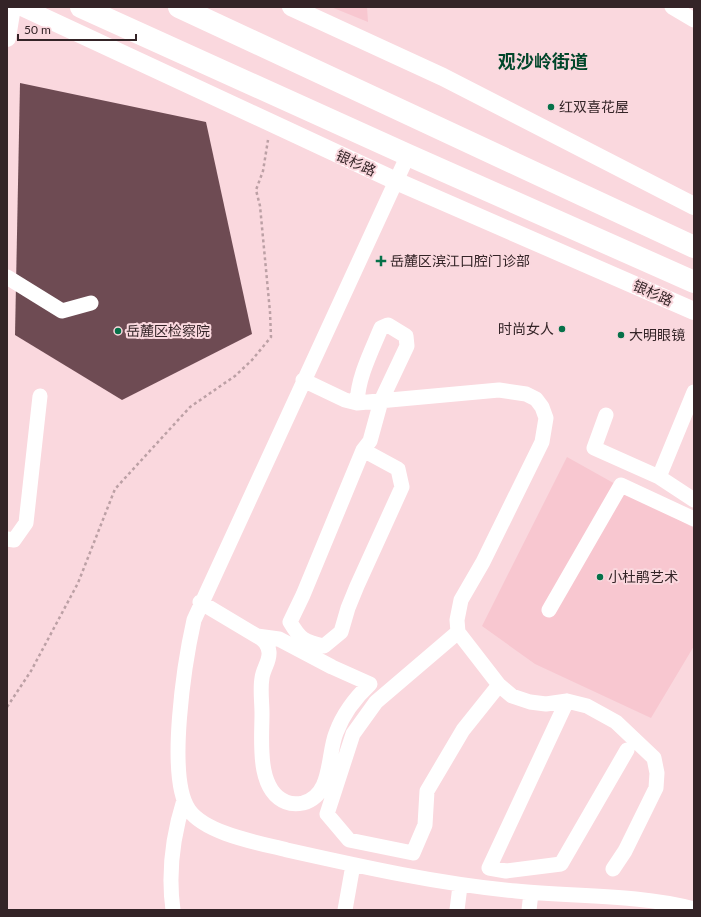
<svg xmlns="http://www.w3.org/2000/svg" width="701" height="917" viewBox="0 0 701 917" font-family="Lato,'Noto Sans SC',sans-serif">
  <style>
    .built { fill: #f8c7d0 }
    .building { fill: #6e4b53 }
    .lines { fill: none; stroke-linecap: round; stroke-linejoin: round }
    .path { stroke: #bca0a5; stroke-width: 2.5; stroke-dasharray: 3 3; stroke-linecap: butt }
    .minor { stroke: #fff; stroke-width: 15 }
    .tertiary { stroke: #fff; stroke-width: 18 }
    .primary { stroke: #fff; stroke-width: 22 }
    .poi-dot { fill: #067149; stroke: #fad8de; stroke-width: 1.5 }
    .labels { text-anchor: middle; stroke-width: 4; stroke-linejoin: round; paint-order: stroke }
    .poi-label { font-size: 14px; fill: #342427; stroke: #fad8de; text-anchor: start }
    .street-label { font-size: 14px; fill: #342427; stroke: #fad8de }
    .district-label { font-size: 18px; font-weight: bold; fill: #00462a; stroke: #fad8de }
  </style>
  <rect width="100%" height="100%" fill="#fad8de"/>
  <path class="built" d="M331 7H367L368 22Z
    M567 457 694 528V646L651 718 535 664 482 626Z"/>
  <path class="building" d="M20 83 206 122 252 334 122 400 15 335Z"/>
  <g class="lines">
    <path class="path" d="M7 707 31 671 78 583 115 489 190 407 235 376 252 360 271 337 270 312 260 206 256 190 263 171 268 140"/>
    <path class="minor" d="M672 7 694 20
      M408 155 194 620C185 660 166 777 189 810 206 834 260 843 287 850 363 867 439 884 516 891 575 897 637 894 694 909
      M7 277 62 311 91 303
      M303 380 345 400 357 403 499 390 526 394 536 399 542 407 546 418 542 442 483 562 461 600 457 620 458 632 499 685 512 696 530 702 546 704 567 701 587 706 616 722 654 758 657 773 656 788 625 851 613 869
      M357 403C358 377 371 352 381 328L388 325 406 336 407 346 381 401 370 441 363 450 303 595 290 622C300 639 304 642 324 646L341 632 348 608 357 586 402 487 398 469 363 450
      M606 415 594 448 659 477 694 500
      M659 477 694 392
      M7 539 14 540 26 523 40 396
      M200 602 257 636C264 639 268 644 269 652 270 661 263 669 262 678 260 689 262 702 262 714 262 740 256 790 286 802 291 804 298 804 303 803 333 795 327 755 336 733 343 714 356 697 370 684L332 667 279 639 257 636
      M549 610 621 485 694 519
      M458 632 376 702 353 734 327 814 349 840 413 853 425 825 427 791 463 730 499 685
      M567 701 489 868 506 871 561 864 627 750
      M173 910C168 874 173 835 184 800
      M345 910 353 865
      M457 910 460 886
      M529 910 531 893"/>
    <path class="tertiary" d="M22 7 396 181 694 311
      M291 7 443 77 694 206
      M7 38 12 7"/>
    <path class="primary" d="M81 7 408 155 694 282
      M179 7 694 247"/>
  </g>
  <g class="poi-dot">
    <circle cx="551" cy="107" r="4"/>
    <path d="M379 255h4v4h4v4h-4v4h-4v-4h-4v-4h4z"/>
    <circle cx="562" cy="329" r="4"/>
    <circle cx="118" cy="331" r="4"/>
    <circle cx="621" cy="335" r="4"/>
    <circle cx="600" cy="577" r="4"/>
  </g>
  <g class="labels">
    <g class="poi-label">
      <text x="559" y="112">红双喜花屋</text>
      <text x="390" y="266">岳麓区滨江口腔门诊部</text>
      <text x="554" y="334" text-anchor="end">时尚女人</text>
      <text x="126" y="336">岳麓区检察院</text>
      <text x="629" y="340">大明眼镜</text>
      <text x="608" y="582">小杜鹃艺术</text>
    </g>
    <g class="street-label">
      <text transform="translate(356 163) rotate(25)" y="5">银杉路</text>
      <text transform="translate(653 293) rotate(24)" y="5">银杉路</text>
    </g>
    <g class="district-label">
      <text x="543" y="68">观沙岭街道</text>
    </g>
  </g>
  <rect width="701" height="917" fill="none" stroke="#342427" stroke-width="16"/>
  <path d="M18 34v6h118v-6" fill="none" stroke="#342427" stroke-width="2"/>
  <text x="24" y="34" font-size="12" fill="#342427" stroke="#fad8de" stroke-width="3" paint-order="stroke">50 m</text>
</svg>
